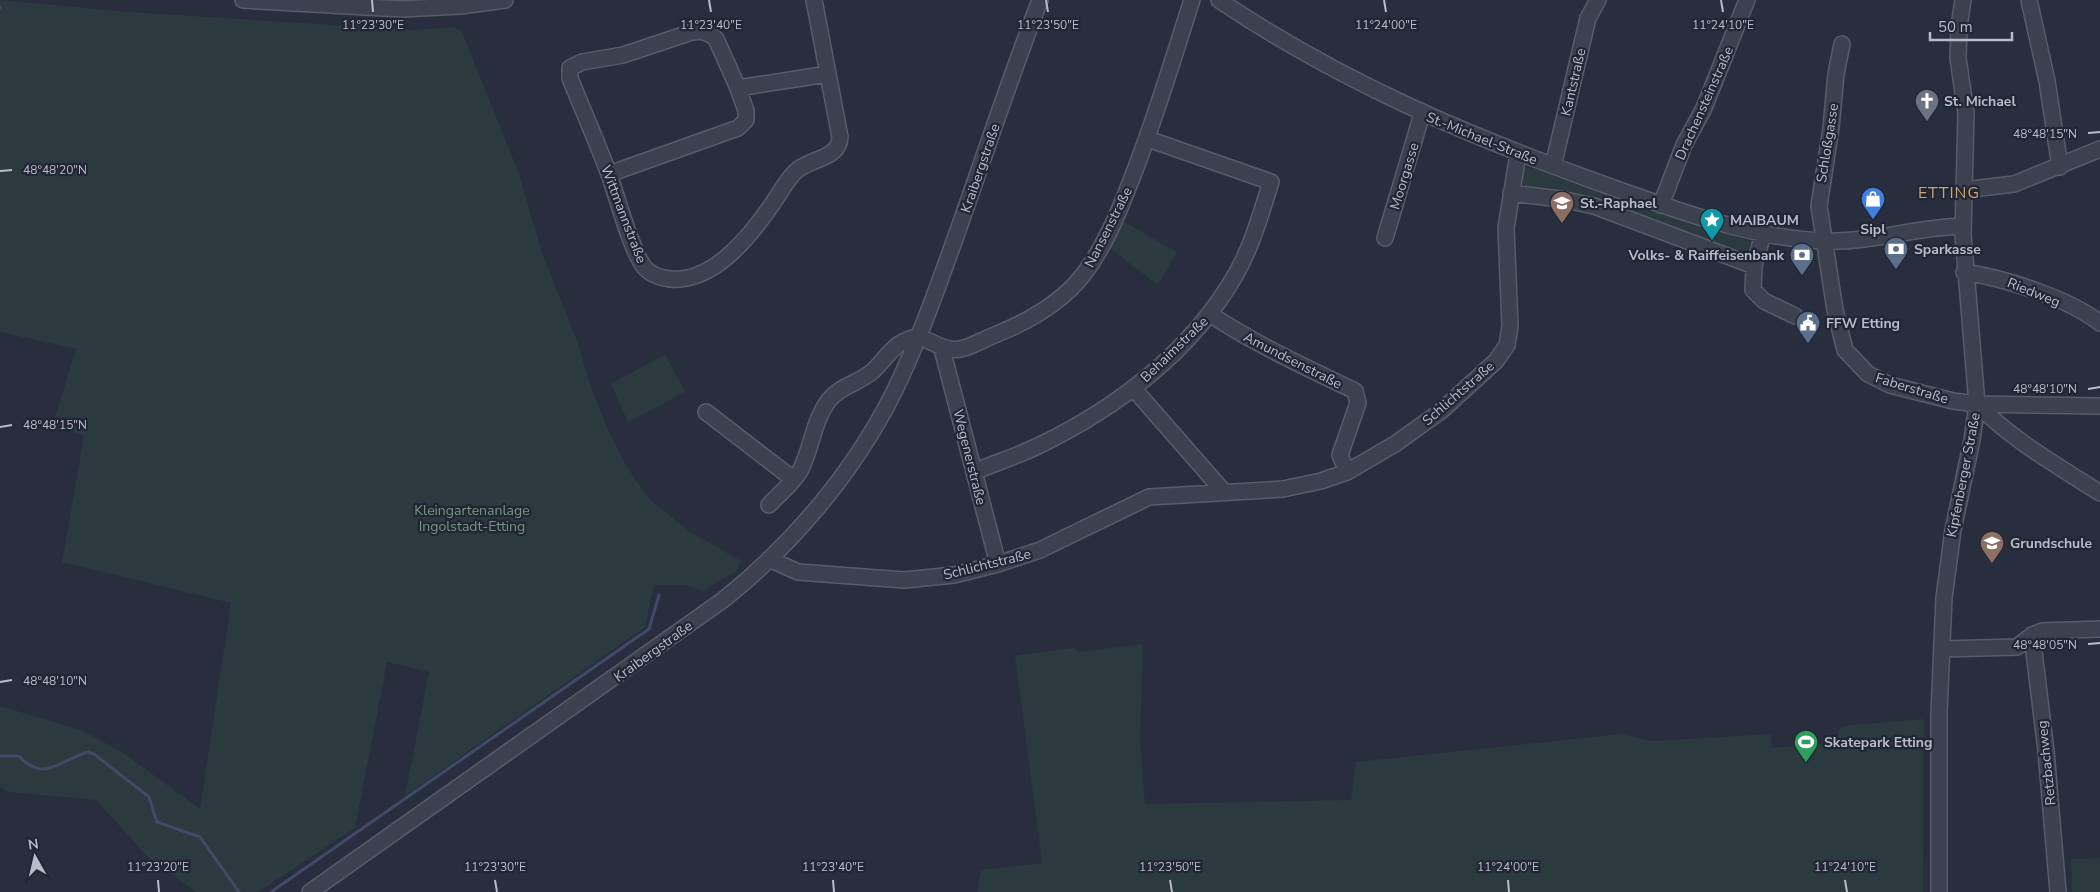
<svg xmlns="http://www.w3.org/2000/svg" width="2100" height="892" viewBox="0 0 2100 892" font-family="'Nunito Sans',sans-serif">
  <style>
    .green { fill: #2a3a3f }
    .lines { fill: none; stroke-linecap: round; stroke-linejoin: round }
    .stream { stroke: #404a66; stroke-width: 3 }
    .minor-casing { stroke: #575c69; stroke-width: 18 }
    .minor { stroke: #3c414f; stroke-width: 15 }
    .ticks { fill: none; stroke: #b8bcc9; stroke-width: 2 }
    .labels { text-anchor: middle; stroke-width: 4.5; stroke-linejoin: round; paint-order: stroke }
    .street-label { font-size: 14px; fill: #b8bcc9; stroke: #212634 }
    .poi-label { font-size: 14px; font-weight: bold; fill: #b8bcc9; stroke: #212634; text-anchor: start }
    .park-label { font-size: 14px; fill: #729880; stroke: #212634 }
    .quarter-label { font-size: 16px; letter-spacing: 1px; fill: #cca670; stroke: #212634 }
    .ticks-label { font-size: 12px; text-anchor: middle; fill: #b8bcc9; stroke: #212634; stroke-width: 4.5; stroke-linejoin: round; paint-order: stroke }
  </style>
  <rect width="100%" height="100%" fill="#282e3e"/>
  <path class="green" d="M0 0 129 12 414 30 453 27 462 32 519 174 542 253 577 341 590 384 607 428 627 467 649 499 689 531 741 561 737 570 703 591 685 585H654L645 627 405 796 429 672 387 662 355 828 258 892H196L148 857 96 800 10 792 0 787V706L81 730 122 752 200 809 231 603 62 562 84 436 53 424 76 349 0 332Z
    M1529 167 1632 204 1749 241V251L1742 258 1528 189 1522 182 1524 168Z
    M1121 220 1177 252 1158 285 1107 246Z
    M665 354 685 392 628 422 611 384Z
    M1143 644 1140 739 1145 804 1351 800 1356 762 1621 734 1653 741 1771 734 1772 748 1836 742 1839 729 1851 725 1924 719 1923 892H977L981 870 1042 863 1015 656 1073 648 1080 652Z
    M2100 858V892H2072L2071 859Z"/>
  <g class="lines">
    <path class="stream" d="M0 8V7
      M0 756H19C44 784 61 759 88 752L94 754 149 797 157 822 200 837 239 892
      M271 892 649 629 659 595"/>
    <defs>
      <path id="minor" d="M243 0 401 9 460 6 505 0
        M1219 0C1344 84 1471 137 1611 187 1676 210 1755 239 1824 241 1871 243 1916 227 1963 226
        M2029 0 2047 81 2060 167
        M1842 44 1836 74 1831 128 1819 206 1835 310 1845 350 1868 374 1890 385 1953 401 1977 404 2100 406
        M738 88 716 39C708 31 702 31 692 32L623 55 582 62 570 68V78C583 111 598 144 610 177 617 197 633 257 646 269 652 275 662 278 670 279 714 283 751 235 773 203 780 193 786 181 795 172 809 158 839 160 840 137L814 0
        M1553 166 1588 18 1598 0
        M609 174 738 128 746 120V111L738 88 828 74
        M1964 190 2014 184 2100 149
        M1511 193 1560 199 1594 206 1754 266 1763 234
        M1661 205 1684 145 1704 108 1747 0
        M1385 238 1422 114
        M1754 266 1753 290 1764 301 1795 316
        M1964 272C2004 278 2068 298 2100 323
        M1210 314C1256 345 1306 367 1355 391L1358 403 1340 455 1347 472
        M942 349 998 564
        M1133 388 1224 492
        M1977 404C2012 440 2058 466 2100 493
        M706 412 793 479
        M974 472C995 463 1017 456 1038 446 1117 408 1192 351 1236 274 1252 246 1261 213 1271 182L1148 139
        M769 505C779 494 793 483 800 471 812 448 813 421 829 400 840 386 859 383 873 371 890 354 894 341 920 336 958 358 959 350 997 334 1029 321 1062 302 1083 275 1104 248 1118 214 1130 183 1154 123 1172 62 1192 0
        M769 559 798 572 904 580 954 575 998 564 1040 550 1149 497 1283 489 1321 481 1347 472 1395 444 1441 411 1496 361 1507 345 1510 326 1506 228 1518 154
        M2032 635 2046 751 2058 892
        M1942 649 2017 647 2032 635 2042 631 2100 629
        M310 892 723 600C792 545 853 473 893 394 918 343 937 289 956 236 984 157 1010 78 1040 0
        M1939 892V712L1944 598 1953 530 1972 440 1977 404 1963 234 1966 113 1958 58 1959 27 1963 0"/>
    </defs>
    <use href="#minor" class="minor-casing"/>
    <use href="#minor" class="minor"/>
  </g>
  <path class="ticks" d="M372 0 373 12M709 0 711 12M1046 0 1048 12M1384 0 1386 12M1721 0 1723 12M2088 133 2100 132M0 171 12 170M2088 389 2100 387M0 427 12 425M2088 644 2100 643M0 682 12 680M158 880 159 892M495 880 497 892M833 880 834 892M1170 880 1172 892M1508 880 1509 892M1845 880 1847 892"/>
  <defs>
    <symbol id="church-pin" viewBox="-11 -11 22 30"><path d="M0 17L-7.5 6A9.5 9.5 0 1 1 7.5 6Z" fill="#6b7280" stroke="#212634"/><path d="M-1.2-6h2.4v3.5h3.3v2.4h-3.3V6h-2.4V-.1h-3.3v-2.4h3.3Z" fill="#fff"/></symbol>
    <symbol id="shop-pin" viewBox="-11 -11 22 30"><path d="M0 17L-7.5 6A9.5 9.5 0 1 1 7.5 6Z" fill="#3f7fe0" stroke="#212634"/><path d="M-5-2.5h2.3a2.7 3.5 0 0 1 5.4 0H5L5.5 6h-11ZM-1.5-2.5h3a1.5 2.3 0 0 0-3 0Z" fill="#fff"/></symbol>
    <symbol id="school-pin" viewBox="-11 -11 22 30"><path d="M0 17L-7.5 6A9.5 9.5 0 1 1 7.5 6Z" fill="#8d6e63" stroke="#212634"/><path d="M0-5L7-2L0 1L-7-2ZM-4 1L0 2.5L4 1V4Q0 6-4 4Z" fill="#fff"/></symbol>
    <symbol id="sight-pin" viewBox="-11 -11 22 30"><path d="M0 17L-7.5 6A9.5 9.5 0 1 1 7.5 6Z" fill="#0f9aa8" stroke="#212634"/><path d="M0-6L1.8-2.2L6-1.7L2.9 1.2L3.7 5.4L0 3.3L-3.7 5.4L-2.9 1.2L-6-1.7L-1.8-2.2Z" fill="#fff"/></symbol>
    <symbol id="bank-pin" viewBox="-11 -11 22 30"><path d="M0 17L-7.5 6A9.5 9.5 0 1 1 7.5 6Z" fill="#5c6f8a" stroke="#212634"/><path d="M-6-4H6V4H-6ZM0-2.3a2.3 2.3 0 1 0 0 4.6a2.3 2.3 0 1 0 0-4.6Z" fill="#fff"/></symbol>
    <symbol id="civic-pin" viewBox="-11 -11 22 30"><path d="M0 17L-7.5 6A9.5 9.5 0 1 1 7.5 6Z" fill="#5c6f8a" stroke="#212634"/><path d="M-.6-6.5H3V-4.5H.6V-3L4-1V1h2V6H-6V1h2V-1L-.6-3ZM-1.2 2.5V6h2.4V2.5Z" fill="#fff"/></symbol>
    <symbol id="stadium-pin" viewBox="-11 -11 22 30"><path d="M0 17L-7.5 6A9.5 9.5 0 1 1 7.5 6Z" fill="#2e9e5b" stroke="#212634"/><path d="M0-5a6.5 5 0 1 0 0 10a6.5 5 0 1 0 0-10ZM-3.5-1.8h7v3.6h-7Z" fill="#fff"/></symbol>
  </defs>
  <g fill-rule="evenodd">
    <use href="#church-pin" x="1913" y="87" width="28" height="38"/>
    <use href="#shop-pin" x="1859" y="185" width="28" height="38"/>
    <use href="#school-pin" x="1548" y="189" width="28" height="38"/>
    <use href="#sight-pin" x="1698" y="206" width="28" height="38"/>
    <use href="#bank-pin" x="1882" y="235" width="28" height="38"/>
    <use href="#bank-pin" x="1788" y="241" width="28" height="38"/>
    <use href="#civic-pin" x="1794" y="309" width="28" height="38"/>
    <use href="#school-pin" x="1978" y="529" width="28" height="38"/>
    <use href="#stadium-pin" x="1792" y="728" width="28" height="38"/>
  </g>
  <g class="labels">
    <g class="street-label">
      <text transform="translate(1573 82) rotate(-77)" y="5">Kantstraße</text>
      <text transform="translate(1704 103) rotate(-66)" y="5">Drachensteinstraße</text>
      <text transform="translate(1482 138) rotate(22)" y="5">St.-Michael-Straße</text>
      <text transform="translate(1827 143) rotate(-81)" y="5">Schloßgasse</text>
      <text transform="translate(980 168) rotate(-71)" y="5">Kraibergstraße</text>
      <text transform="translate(1404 176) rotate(-73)" y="5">Moorgasse</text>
      <text transform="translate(624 214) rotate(69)" y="5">Wittmannstraße</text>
      <text transform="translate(1108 227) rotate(-63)" y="5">Nansenstraße</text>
      <text transform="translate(2034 292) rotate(22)" y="5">Riedweg</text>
      <text transform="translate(1174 349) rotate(-44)" y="5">Behaimstraße</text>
      <text transform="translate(1293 360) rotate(27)" y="5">Amundsenstraße</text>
      <text transform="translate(1912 388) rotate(17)" y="5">Faberstraße</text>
      <text transform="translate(1458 393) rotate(-41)" y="5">Schlichtstraße</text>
      <text transform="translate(970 457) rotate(76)" y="5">Wegenerstraße</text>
      <text transform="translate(1963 475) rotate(-79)" y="5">Kipfenberger Straße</text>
      <text transform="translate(987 564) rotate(-14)" y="5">Schlichtstraße</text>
      <text transform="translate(653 651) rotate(-36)" y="5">Kraibergstraße</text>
      <text transform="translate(2046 763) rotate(-96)" y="5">Retzbachweg</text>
    </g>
    <g class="poi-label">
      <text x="1944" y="106">St. Michael</text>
      <text x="1580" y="208">St.-Raphael</text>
      <text x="1730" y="225">MAIBAUM</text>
      <text x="1873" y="234" text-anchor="middle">Sipl</text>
      <text x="1914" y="254">Sparkasse</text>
      <text x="1784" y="260" text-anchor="end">Volks- &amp; Raiffeisenbank</text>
      <text x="1826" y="328">FFW Etting</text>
      <text x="2010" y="548">Grundschule</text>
      <text x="1824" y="747">Skatepark Etting</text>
    </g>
    <g class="park-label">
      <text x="472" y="515">Kleingartenanlage<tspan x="472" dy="16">Ingolstadt-Etting</tspan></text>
    </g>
    <g class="quarter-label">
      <text x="1949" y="198">ETTING</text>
    </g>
  </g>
  <g class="ticks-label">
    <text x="373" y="29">11°23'30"E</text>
    <text x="711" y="29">11°23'40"E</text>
    <text x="1048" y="29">11°23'50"E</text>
    <text x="1386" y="29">11°24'00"E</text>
    <text x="1723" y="29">11°24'10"E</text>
    <text x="2045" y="138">48°48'15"N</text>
    <text x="55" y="174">48°48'20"N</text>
    <text x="2045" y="393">48°48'10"N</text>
    <text x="55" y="429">48°48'15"N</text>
    <text x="2045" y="649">48°48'05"N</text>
    <text x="55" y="685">48°48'10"N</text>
    <text x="158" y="871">11°23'20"E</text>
    <text x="495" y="871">11°23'30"E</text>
    <text x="833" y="871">11°23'40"E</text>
    <text x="1170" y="871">11°23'50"E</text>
    <text x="1508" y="871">11°24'00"E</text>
    <text x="1845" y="871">11°24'10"E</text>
  </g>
  <g transform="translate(35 857) rotate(352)" stroke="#212634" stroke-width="4" paint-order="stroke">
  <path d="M0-4L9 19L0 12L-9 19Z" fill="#b8bcc9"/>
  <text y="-8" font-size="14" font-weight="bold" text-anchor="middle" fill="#b8bcc9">N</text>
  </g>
  <path d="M1930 32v8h82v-8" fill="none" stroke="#b8bcc9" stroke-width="2.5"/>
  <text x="1938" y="32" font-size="15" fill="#b8bcc9" stroke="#212634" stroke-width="4" paint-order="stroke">50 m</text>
</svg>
